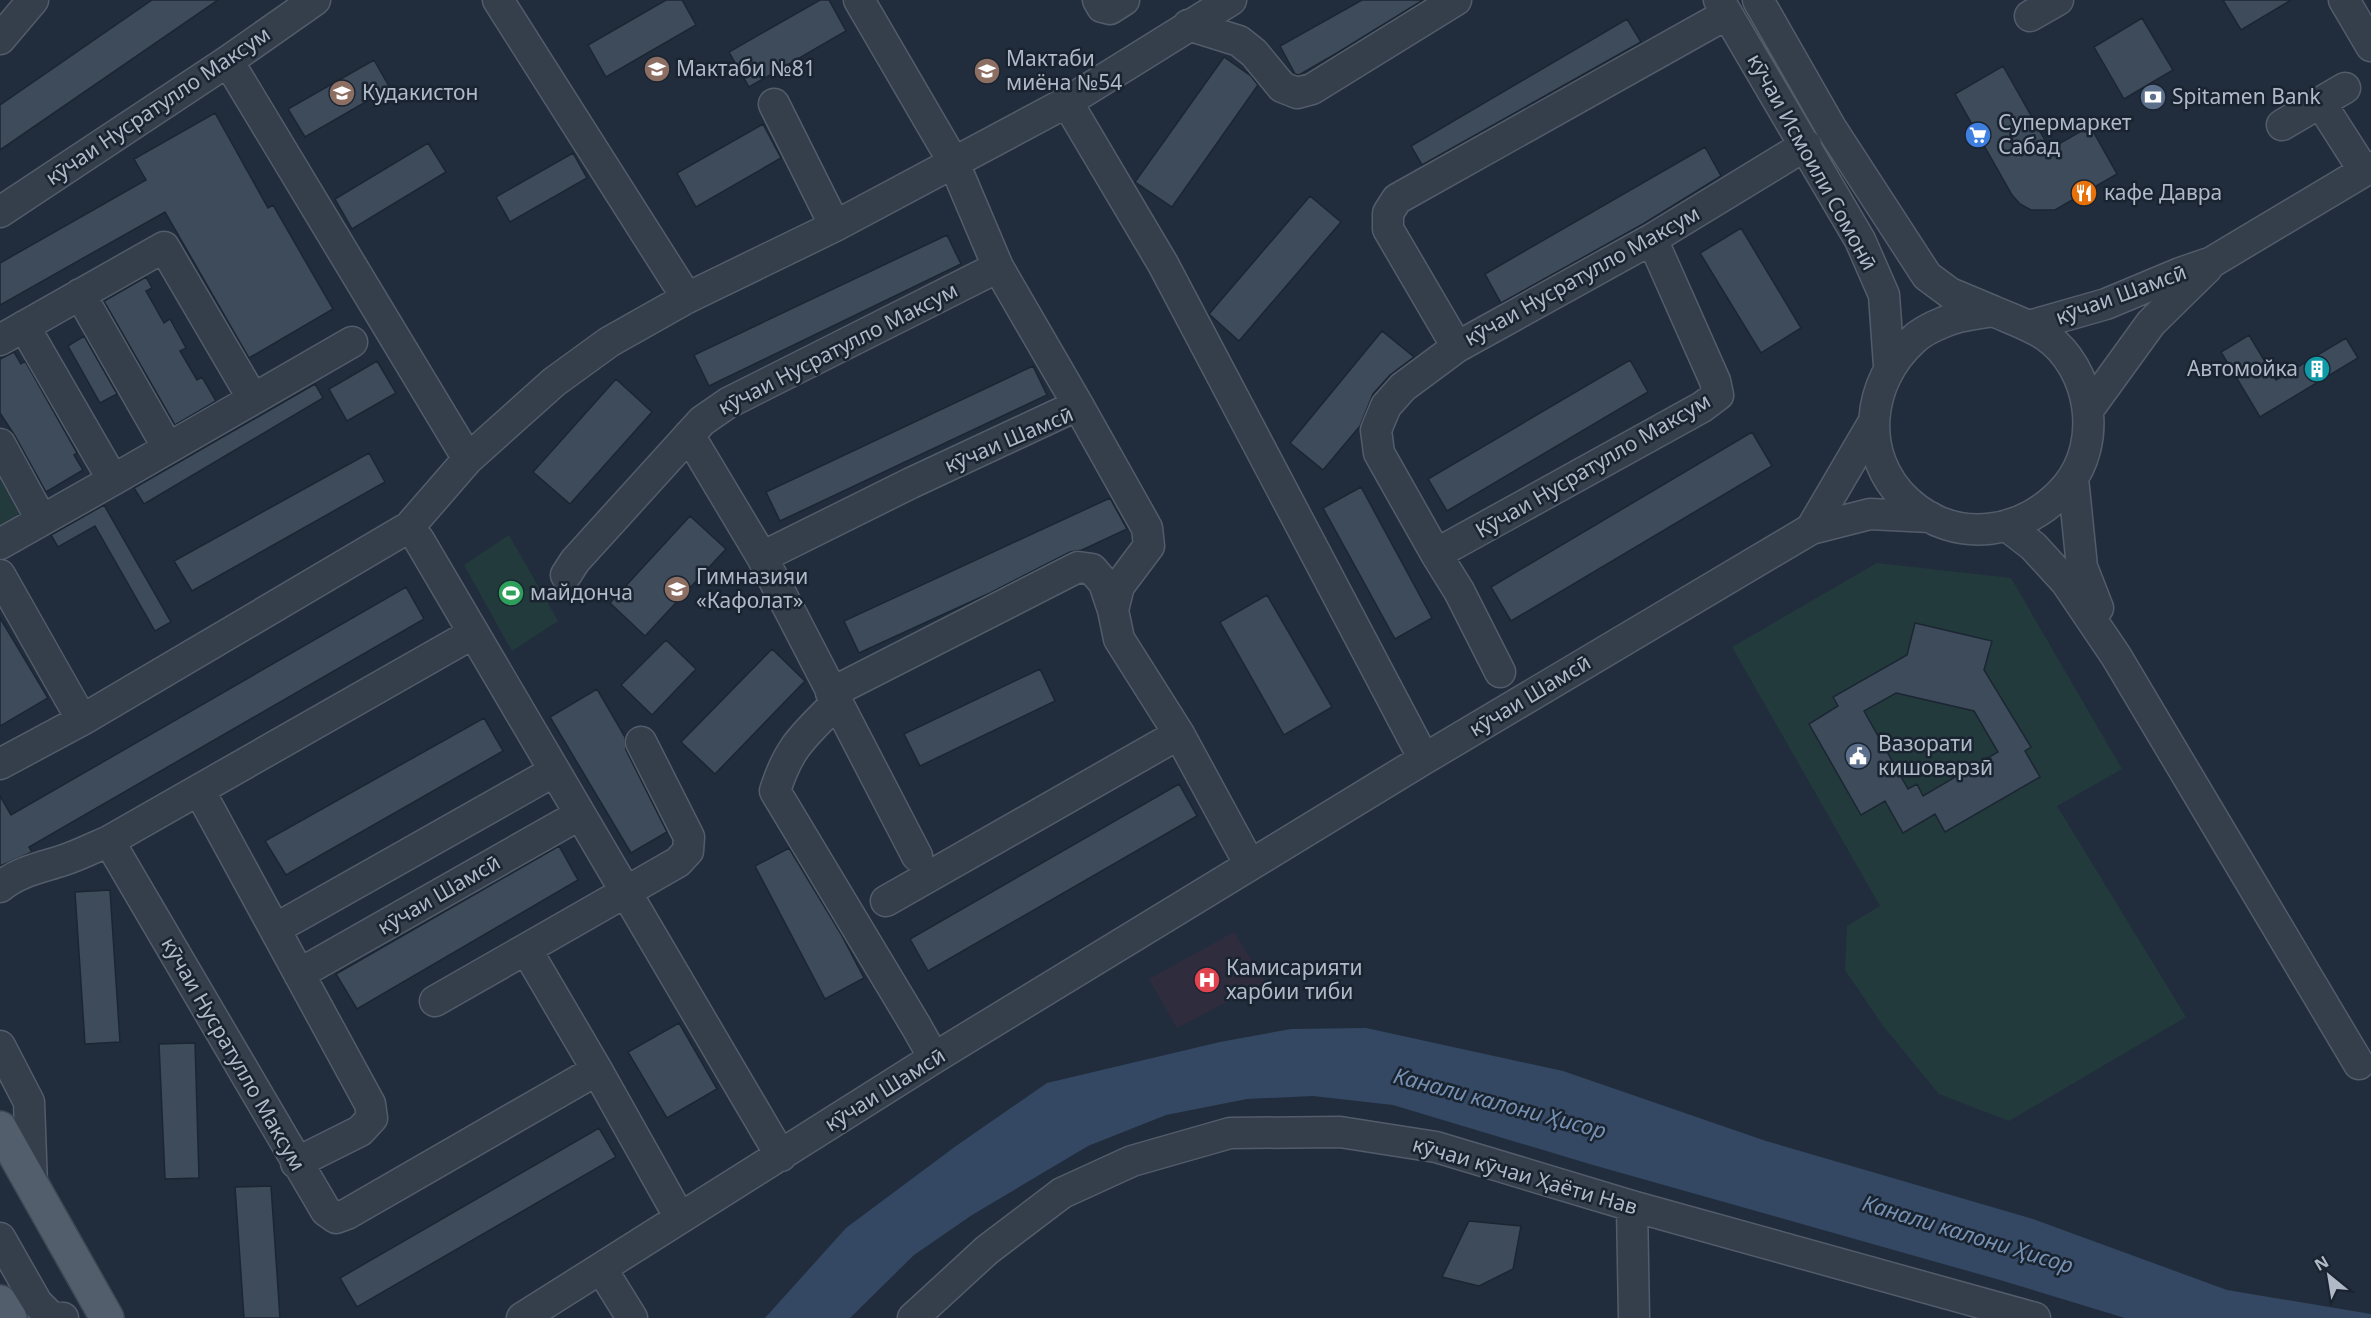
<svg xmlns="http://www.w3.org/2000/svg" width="2371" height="1318" viewBox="0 0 2371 1318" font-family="'Noto Sans',sans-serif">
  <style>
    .medical { fill: #2f2d3d }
    .green { fill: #233a3d }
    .water { fill: #344864 }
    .building { fill: #3d4b5b; stroke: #1c2633; stroke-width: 1.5; fill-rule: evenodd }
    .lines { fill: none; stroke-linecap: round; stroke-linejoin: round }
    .minor-casing { stroke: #535c6a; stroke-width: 33 }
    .major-casing { stroke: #3e4855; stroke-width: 36 }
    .minor { stroke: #353f4c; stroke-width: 30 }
    .major { stroke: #535e6c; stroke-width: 33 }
    .labels { text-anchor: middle; stroke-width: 5; stroke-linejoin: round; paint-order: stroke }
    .poi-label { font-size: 21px; fill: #b0b9c8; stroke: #1a2431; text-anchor: start }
    .street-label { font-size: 21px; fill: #b0b9c8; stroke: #1a2431 }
    .water-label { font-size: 22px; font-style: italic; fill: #7690b2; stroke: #1a2431 }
  </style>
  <rect width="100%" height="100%" fill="#212d3c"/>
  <path class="medical" d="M1234 932 1265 982 1177 1028 1149 979Z"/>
  <path class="green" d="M0 480 19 514 0 525Z
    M509 535 558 621 512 651 464 565Z
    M1877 563 2011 578 2122 769 2057 806 2186 1017 2009 1121 1939 1094 1883 1026 1845 970 1847 926 1880 906 1732 647Z"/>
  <path class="water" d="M1366 1028 1563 1071 1766 1141 2033 1219 2227 1290 2371 1314V1318H2125L2000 1280 1593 1165 1393 1105 1313 1096 1247 1099 1166 1115 1088 1146 972 1215 914 1255 850 1318H765L846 1228 956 1146 1047 1083 1220 1042 1291 1029Z"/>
  <path class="building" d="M152 0H218L0 150V105Z
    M666 0H682L696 25 606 77 588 45Z
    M820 0H829L846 31 749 87 729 52Z
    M1362 0H1423L1337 53 1299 75 1295 74 1280 46Z
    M2223 0H2291L2241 30Z
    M2142 18 2173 70 2124 99 2094 47Z
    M1627 19 1641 42 1422 165 1411 146Z
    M1224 57 1251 76 1258 85 1172 207 1135 182Z
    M374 60 390 88 305 137 288 109Z
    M2003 66 2050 149 2090 126 2117 174 2055 210H2031L2020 204 2012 195 1955 94Z
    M215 113 268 208 273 205 333 309 249 358 165 212 0 305V263L146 180 134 159Z
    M763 124 781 158 696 207 677 173Z
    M428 143 446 172 352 229 335 199Z
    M1705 147 1721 176 1643 224 1501 303 1485 274Z
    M573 153 587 178 510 222 496 197Z
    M1310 196 1341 222 1239 341 1209 314Z
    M1741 228 1801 328 1761 353 1700 253Z
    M947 235 961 264 709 386 694 355Z
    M146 277 152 288 146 291 164 323 170 319 186 348 180 351 197 380 202 377 216 401 175 425 104 301Z
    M1382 331 1414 357 1390 375 1373 394 1360 426 1323 470 1290 443Z
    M2249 335 2276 380 2346 338 2358 358 2260 417 2221 352Z
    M84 336 117 394 100 403 68 346Z
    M14 352 21 364 25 361 77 453 74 455 83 470 46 492 15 436 0 413V359Z
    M1630 360 1648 392 1447 511 1428 479Z
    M377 361 396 393 347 421 329 389Z
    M1033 366 1047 395 780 521 766 492Z
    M616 379 652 412 570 504 533 472Z
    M315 384 323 398 144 504 134 488Z
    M1752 432 1772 466 1511 621 1491 587Z
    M369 453 385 482 192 591 174 561Z
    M1361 487 1432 618 1395 639 1323 508Z
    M1110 498 1127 529 1082 550 1070 552 990 593 859 653 844 621Z
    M104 505 171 622 155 631 95 526 58 547 51 535Z
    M690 516 726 549 645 636 610 603Z
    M406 587 424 619 29 847 32 852 0 866V796L11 815Z
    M1267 595 1332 707 1284 735 1220 622Z
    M0 618 48 698 0 726Z
    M1915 623 1992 641 1984 670 2031 747 2025 751 2040 777 1945 832 1935 814 1903 833 1885 801 1861 815 1809 724 1838 706 1833 697 1907 655ZM1896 693 1974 711 1998 752 1923 796 1917 784 1908 789 1864 711Z
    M666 640 696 669 652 715 621 685Z
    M772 649 805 681 715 774 681 742Z
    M1040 669 1055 701 920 766 904 734Z
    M597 689 625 737 626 750 667 832 631 853 550 717Z
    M484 718 503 751 286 875 265 841Z
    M1179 784 1197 816 928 971 910 939Z
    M559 846 578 880 357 1009 336 974Z
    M789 848 841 934 864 978 825 999 755 866Z
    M110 890 120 1042 85 1044 75 892Z
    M679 1023 717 1089 667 1118 628 1052Z
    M195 1043 199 1178 165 1179 159 1044Z
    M599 1128 616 1157 357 1307 340 1278Z
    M271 1186 280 1318H244L235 1187Z
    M1469 1221 1521 1226 1513 1269 1479 1286 1442 1277Z"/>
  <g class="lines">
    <defs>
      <path id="minor" d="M498 0 687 298
        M859 0 954 163 998 267 1078 405
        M1098 0 1102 7 1110 9 1124 0
        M1719 0 1860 240 1884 295 1889 366
        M1758 0 1831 128 1927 276 1950 293 1993 311
        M2344 0 2371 46
        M1727 14 1397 199 1388 213V229L1457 347 1652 239 1806 145
        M2030 16 2058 0
        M1188 25 1239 41 1254 53 1282 87 1297 93 1312 89 1456 0
        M0 39 33 0
        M228 61 468 459
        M1067 102 1163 264 1424 759
        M2320 102 2364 171
        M774 104 835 226
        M2282 125 2345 88
        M0 212 228 61 315 0
        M80 294 168 448
        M1993 311C2011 319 2030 325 2046 336 2092 369 2103 442 2067 486 2026 535 1956 546 1907 501 1858 455 1867 382 1913 340 1921 332 1934 326 1944 322 1958 315 1977 314 1993 311Z
        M2029 326 2106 304 2180 273 2212 262 2371 167
        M0 340 164 247 253 399
        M2088 410 2151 323 2207 268
        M689 435 762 557 917 856
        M0 444 41 519
        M2073 478 2082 567 2098 608
        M113 480 352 342
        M2007 526 2033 546 2066 582 2116 656 2359 1064
        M1811 529 1873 423
        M419 540 781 1156
        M0 544 113 480 24 326
        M1436 554 1379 453 1376 430 1386 406 1403 387 1457 347
        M762 557 911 483 1078 405 1147 528 1149 546 1119 586 1113 610 1119 639 1179 734 1250 865
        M0 575 82 720
        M566 575 575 561 702 421 728 403 998 267
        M472 634 109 841 326 1211 336 1218 347 1214 597 1070 680 1218
        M1500 672 1459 591 1436 554 1702 407 1718 395 1715 381 1652 239
        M831 693 1078 567 1092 569 1104 583 1113 610
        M836 703C804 736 789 746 775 791L916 1026 934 1058
        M0 764 82 720 409 527 468 459 554 382 609 342 687 298 835 226 1067 102 1231 0
        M199 790 370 1104 372 1118 360 1131 296 1163
        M0 887C18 872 39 868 61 861 77 856 93 848 109 841
        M886 901 1179 734
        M275 929 553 772
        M526 949 678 862 688 851 689 837 641 742
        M299 974 579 815
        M435 1001 526 949 597 1070
        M0 1046 29 1102 32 1185
        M1632 1206 1634 1318
        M0 1238 37 1303 51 1317 63 1318
        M601 1268 632 1318
        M522 1318 934 1058 1424 759 1811 529 1870 514 1930 517
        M913 1318 987 1250 1062 1193 1132 1161 1230 1133 1340 1132 1436 1147 1632 1206 2035 1318"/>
      <path id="major" d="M0 1128 107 1318
        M0 1302 10 1318"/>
    </defs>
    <use href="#minor" class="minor-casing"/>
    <use href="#major" class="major-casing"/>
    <use href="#minor" class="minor"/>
    <use href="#major" class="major"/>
  </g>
  <defs>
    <symbol id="school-disc" viewBox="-11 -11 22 22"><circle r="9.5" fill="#8d6e63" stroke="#1a2431"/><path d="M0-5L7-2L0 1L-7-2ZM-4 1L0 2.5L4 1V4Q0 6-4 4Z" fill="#fff"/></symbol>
    <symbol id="bank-disc" viewBox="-11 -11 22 22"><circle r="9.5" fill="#5c6f8a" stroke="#1a2431"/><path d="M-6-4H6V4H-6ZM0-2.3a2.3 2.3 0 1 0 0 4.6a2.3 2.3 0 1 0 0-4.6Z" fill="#fff"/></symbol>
    <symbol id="supermarket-disc" viewBox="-11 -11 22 22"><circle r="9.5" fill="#3f7fe0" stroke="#1a2431"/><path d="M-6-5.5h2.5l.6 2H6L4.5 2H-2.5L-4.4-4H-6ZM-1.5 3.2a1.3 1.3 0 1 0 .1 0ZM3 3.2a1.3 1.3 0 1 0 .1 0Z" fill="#fff"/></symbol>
    <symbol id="restaurant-disc" viewBox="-11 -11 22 22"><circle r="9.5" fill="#e8710a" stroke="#1a2431"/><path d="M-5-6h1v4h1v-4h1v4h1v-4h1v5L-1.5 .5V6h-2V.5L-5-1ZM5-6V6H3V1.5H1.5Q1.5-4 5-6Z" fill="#fff"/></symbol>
    <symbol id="building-disc" viewBox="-11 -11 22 22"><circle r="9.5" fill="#0f9aa8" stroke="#1a2431"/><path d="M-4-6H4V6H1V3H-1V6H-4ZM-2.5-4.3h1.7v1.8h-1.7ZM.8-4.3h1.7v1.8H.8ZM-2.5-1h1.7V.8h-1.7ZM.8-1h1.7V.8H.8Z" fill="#fff"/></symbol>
    <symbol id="stadium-disc" viewBox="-11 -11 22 22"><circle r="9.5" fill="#2e9e5b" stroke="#1a2431"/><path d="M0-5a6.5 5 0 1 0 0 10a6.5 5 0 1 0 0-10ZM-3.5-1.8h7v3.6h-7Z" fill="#fff"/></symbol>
    <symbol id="civic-disc" viewBox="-11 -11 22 22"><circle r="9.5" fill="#5c6f8a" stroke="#1a2431"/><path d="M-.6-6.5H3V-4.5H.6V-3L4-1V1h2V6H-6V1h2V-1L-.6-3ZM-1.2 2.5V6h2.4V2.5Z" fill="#fff"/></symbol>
    <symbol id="hospital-disc" viewBox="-11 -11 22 22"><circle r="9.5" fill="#e0444e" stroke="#1a2431"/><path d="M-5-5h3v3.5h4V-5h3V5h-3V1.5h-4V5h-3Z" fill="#fff"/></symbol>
  </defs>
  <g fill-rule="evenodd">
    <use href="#school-disc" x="642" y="54" width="30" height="30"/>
    <use href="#school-disc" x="972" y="56" width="30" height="30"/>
    <use href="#school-disc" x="327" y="78" width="30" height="30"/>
    <use href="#bank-disc" x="2138" y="82" width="30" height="30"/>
    <use href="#supermarket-disc" x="1963" y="120" width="30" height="30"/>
    <use href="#restaurant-disc" x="2069" y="178" width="30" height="30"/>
    <use href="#building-disc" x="2302" y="354" width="30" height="30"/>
    <use href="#school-disc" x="662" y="574" width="30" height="30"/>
    <use href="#stadium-disc" x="496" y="578" width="30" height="30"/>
    <use href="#civic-disc" x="1843" y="741" width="30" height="30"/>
    <use href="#hospital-disc" x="1192" y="965" width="30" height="30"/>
  </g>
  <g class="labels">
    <g class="poi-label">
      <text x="1006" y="66">Мактаби<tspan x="1006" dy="24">миёна №54</tspan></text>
      <text x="676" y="76">Мактаби №81</text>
      <text x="362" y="100">Кудакистон</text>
      <text x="2172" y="104">Spitamen Bank</text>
      <text x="1998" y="130">Супермаркет<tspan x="1998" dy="24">Сабад</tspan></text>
      <text x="2104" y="200">кафе Давра</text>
      <text x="2298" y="376" text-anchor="end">Автомойка</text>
      <text x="696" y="584">Гимназияи<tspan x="696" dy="24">«Кафолат»</tspan></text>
      <text x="530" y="600">майдонча</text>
      <text x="1878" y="751">Вазорати<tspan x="1878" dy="24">кишоварзӣ</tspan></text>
      <text x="1226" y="975">Камисарияти<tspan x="1226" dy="24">харбии тиби</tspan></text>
    </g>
    <g class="street-label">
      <text transform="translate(158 106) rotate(-34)" y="7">кӯчаи Нусратулло Максум</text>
      <text transform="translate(1812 162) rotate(61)" y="7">кӯчаи Исмоили Сомонӣ</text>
      <text transform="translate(1582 276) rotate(-29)" y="7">кӯчаи Нусратулло Максум</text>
      <text transform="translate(2121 295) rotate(-20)" y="7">кӯчаи Шамсӣ</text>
      <text transform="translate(838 349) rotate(-27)" y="7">кӯчаи Нусратулло Максум</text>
      <text transform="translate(1009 440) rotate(-23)" y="7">кӯчаи Шамсӣ</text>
      <text transform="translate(1593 466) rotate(-30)" y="7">Кӯчаи Нусратулло Максум</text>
      <text transform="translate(1530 696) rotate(-31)" y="7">кӯчаи Шамсӣ</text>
      <text transform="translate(439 895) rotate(-30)" y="7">кӯчаи Шамсӣ</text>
      <text transform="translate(233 1054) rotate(60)" y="7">кӯчаи Нусратулло Максум</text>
      <text transform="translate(885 1090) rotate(-32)" y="7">кӯчаи Шамсӣ</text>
      <text transform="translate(1525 1176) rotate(16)" y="7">кӯчаи кӯчаи Ҳаёти Нав</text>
    </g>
    <g class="water-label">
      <text transform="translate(1500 1103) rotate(15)" y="8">Канали калони Ҳисор</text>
      <text transform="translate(1968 1234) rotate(17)" y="8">Канали калони Ҳисор</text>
    </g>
  </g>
  <g transform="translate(2329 1276) rotate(330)" stroke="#1a2431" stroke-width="4.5" paint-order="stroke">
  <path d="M0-4.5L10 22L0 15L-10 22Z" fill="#b0b9c8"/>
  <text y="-9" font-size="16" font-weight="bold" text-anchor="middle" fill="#b0b9c8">N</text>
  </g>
</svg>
